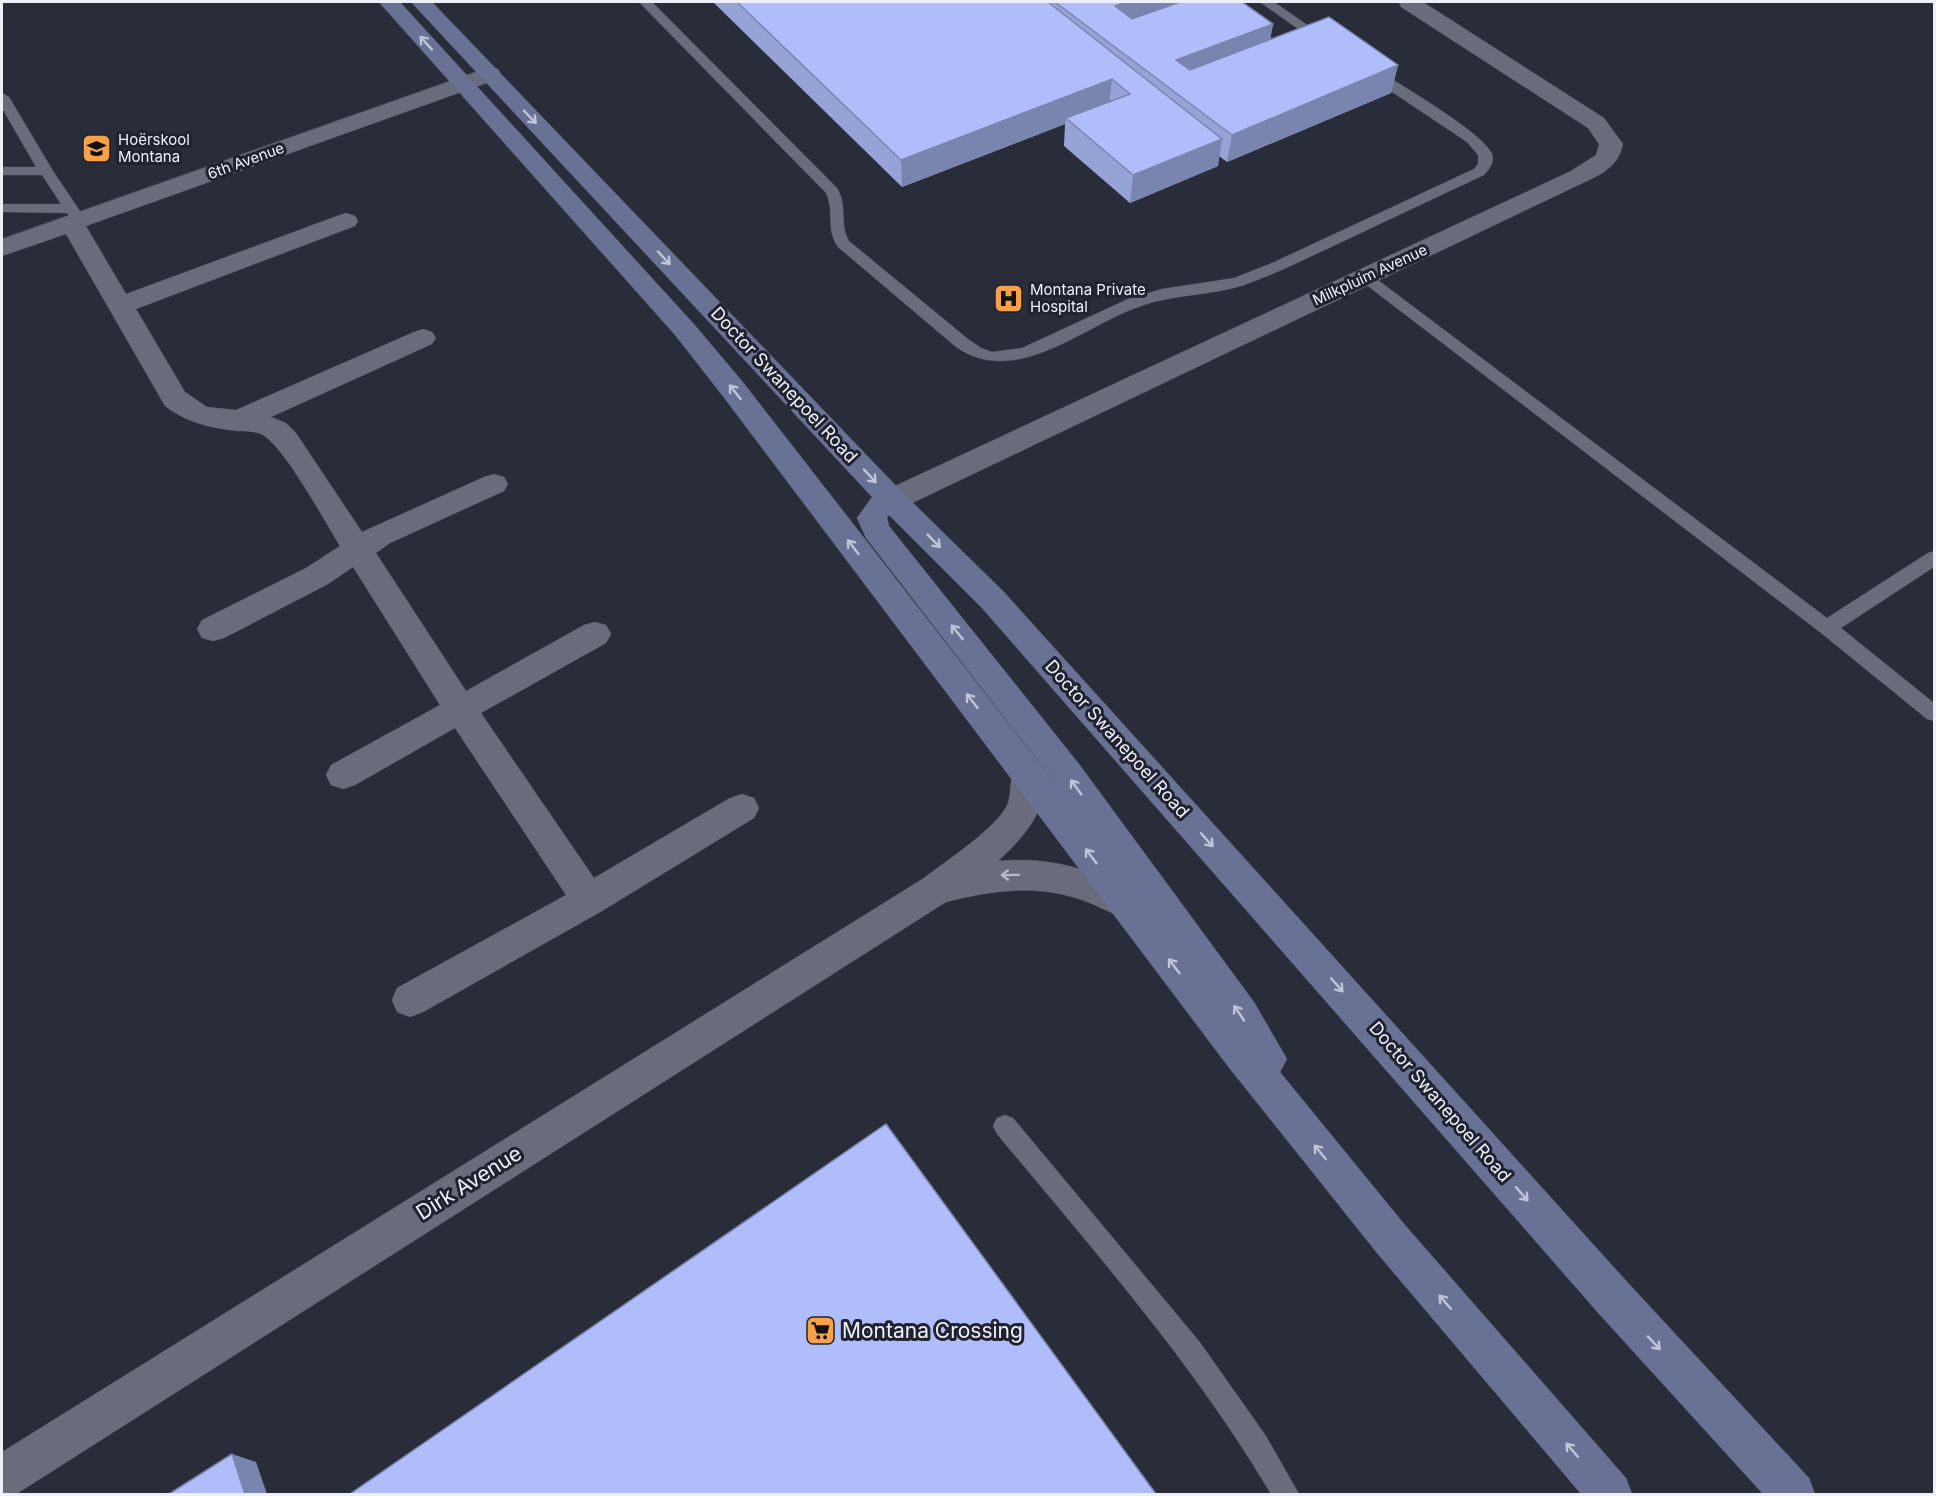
<svg xmlns="http://www.w3.org/2000/svg" width="1936" height="1496" viewBox="0 0 1936 1496" font-family="Inter,sans-serif">
  <style>
    .lines { fill: none; stroke-linecap: round; stroke-linejoin: round }
    .lane-casing { stroke: #474a54; stroke-width: 1 }
    .street-casing { stroke: #474a54; stroke-width: 1 }
    .secondary-casing { stroke: #474a54; stroke-width: 1 }
    .lane { fill: #686c7b; fill-rule: evenodd }
    .street { fill: #686c7b; fill-rule: evenodd }
    .secondary { fill: #697194; fill-rule: evenodd }
    .wall { fill: #96a3d7 }
    .shaded-wall { fill: #7a85af }
    .building { fill: #afbefa; stroke: #7a85af; stroke-width: 1.5 }
    .oneway { stroke: #bfc4d6 }
    .oneway2 { stroke: #b8bbc7 }
    .labels { text-anchor: middle; stroke-width: 6; stroke-linejoin: round; paint-order: stroke }
    .far-poi-label { font-size: 15px; fill: #edf0f9; stroke: #20232f; text-anchor: start }
    .far-street-label { font-size: 15px; fill: #edf0f9; stroke: #20232f }
    .street-label { font-size: 18px; fill: #edf0f9; stroke: #20232f }
    .near-street-label { font-size: 21px; fill: #edf0f9; stroke: #20232f }
    .near-poi-label { font-size: 21px; fill: #edf0f9; stroke: #20232f; text-anchor: start }
  </style>
  <rect width="100%" height="100%" fill="#292c39"/>
  <g class="lines">
    <defs>
      <path id="lane" d="M639 2H652L837 188C848 205 839 224 849 241L968 339 981 348 992 352 1022 348 1128 299 1162 289 1234 278 1272 263 1474 169 1478 164V155L1467 142 1365 74 1363 71 1365 68H1375C1398 84 1483 132 1492 154 1495 163 1489 169 1484 175 1437 197 1390 219 1344 241 1311 256 1278 273 1244 285 1211 296 1174 294 1141 306 1084 325 1017 389 956 347L838 247C825 228 835 212 826 193Z
        M1260 2H1274L1332 42 1331 45H1321Z
        M2 93 9 97 53 171 86 220 84 223H74L67 213 2 212V204H61L42 175H2V167H36L2 108Z
        M1365 272 1370 274 1827 618 1928 553 1934 551V567L1841 628 1934 703V721L1927 719 1821 633 1360 280 1357 277Z
        M1005 1115 1013 1118 1199 1341 1266 1436 1299 1494H1271C1194 1364 1094 1251 997 1134L993 1126 997 1118Z"/>
      <path id="street" d="M1399 2H1423L1604 118 1623 144C1619 164 1605 173 1587 181L902 508 892 511 882 508 877 500 882 492 1571 171 1596 155 1599 144 1588 128 1401 7Z
        M490 67 498 69 501 74 498 79 86 226 126 294 337 216 346 213 355 216 358 221 355 226 136 309 185 392 207 407 236 410 414 332 423 329 432 332 436 338 432 344 271 417 286 423 296 433 362 532 484 477 494 474 504 477 508 484 504 491 390 543 376 553 466 691 584 625 595 622 606 625 611 634 606 643 481 713 594 878 730 798 742 794 754 798 759 808 754 818 602 911 423 1012 410 1017 397 1012 392 1000 397 988 566 895 455 728 355 785 343 789 331 785 326 775 331 765 440 705 353 567 328 584 224 638 213 641 202 638 197 629 202 620 306 568 340 546C325 522 283 444 261 434 253 431 245 431 238 431 211 428 187 423 165 406L66 234 2 256V239Z
        M1028 758 1040 762C1058 799 1024 838 998 861 1050 856 1092 870 1139 892L1144 903 1139 914 1126 919C1110 913 1095 904 1079 899 1035 884 990 891 946 902L18 1493 2 1494V1452L924 878C944 862 999 827 1008 803 1012 789 1009 776 1016 762Z"/>
      <path id="secondary" d="M379 2H400L693 323 742 381 1061 791 866 538 857 518 872 497 411 2H432L902 492 1003 591 1630 1285 1809 1478 1815 1494H1763L1600 1315 981 607 889 515 887 518 889 526 1079 764 1254 1002 1287 1059 1280 1072 1405 1225 1626 1478 1632 1494H1581L1377 1253 1230 1069 722 395 675 335Z"/>
    </defs>
    <use href="#lane" class="lane-casing"/>
    <use href="#street" class="street-casing"/>
    <use href="#secondary" class="secondary-casing"/>
    <use href="#lane" class="lane"/>
    <use href="#street" class="street"/>
    <use href="#secondary" class="secondary"/>
  </g>
  <path class="wall" d="M713 2H1242L1273 24 1270 40 1398 65 1391 93 1227 162 1219 156 1218 166 1130 203 1064 146 1065 124 902 187Z"/>
  <path class="shaded-wall" d="M1126 2H1188L1112 33 1115 6Z
    M1273 24 1268 51 1173 88 1176 60Z
    M1398 65 1391 93 1227 162 1232 135Z
    M1112 79 1109 106 1066 118 1065 124 902 187 901 160Z
    M1222 139 1218 166 1130 203 1133 175Z
    M232 1454 256 1462 267 1494H245Z"/>
  <path class="building" d="M737 2H1048L1222 139 1133 175 1066 118 1130 94 1112 79 901 160Z
    M1055 2H1126L1115 6 1132 19 1180 2H1242L1273 24 1176 60 1190 70 1329 17 1398 65 1232 135Z
    M886 1124 1156 1494H350Z
    M232 1454 245 1494H169Z"/>
  <defs><path id="oneway-shaft" d="M-6 0H5M1.5-3L5.5 0L1.5 3" fill="none" stroke-width="1.6" stroke-linecap="round" stroke-linejoin="round" transform="scale(1.5)"/></defs>
  <g class="oneway">
    <use href="#oneway-shaft" transform="translate(426 43) rotate(-132)"/>
    <use href="#oneway-shaft" transform="translate(530 117) rotate(46)"/>
    <use href="#oneway-shaft" transform="translate(664 258) rotate(47)"/>
    <use href="#oneway-shaft" transform="translate(735 392) rotate(-128)"/>
    <use href="#oneway-shaft" transform="translate(870 476) rotate(47)"/>
    <use href="#oneway-shaft" transform="translate(934 541) rotate(45)"/>
    <use href="#oneway-shaft" transform="translate(853 547) rotate(-128)"/>
    <use href="#oneway-shaft" transform="translate(957 632) rotate(-129)"/>
    <use href="#oneway-shaft" transform="translate(972 701) rotate(-128)"/>
    <use href="#oneway-shaft" transform="translate(1076 787) rotate(-126)"/>
    <use href="#oneway-shaft" transform="translate(1207 840) rotate(48)"/>
    <use href="#oneway-shaft" transform="translate(1091 856) rotate(-127)"/>
    <use href="#oneway-shaft" transform="translate(1174 966) rotate(-127)"/>
    <use href="#oneway-shaft" transform="translate(1337 985) rotate(49)"/>
    <use href="#oneway-shaft" transform="translate(1239 1013) rotate(-124)"/>
    <use href="#oneway-shaft" transform="translate(1320 1152) rotate(-129)"/>
    <use href="#oneway-shaft" transform="translate(1522 1194) rotate(49)"/>
    <use href="#oneway-shaft" transform="translate(1445 1302) rotate(-131)"/>
    <use href="#oneway-shaft" transform="translate(1654 1343) rotate(47)"/>
    <use href="#oneway-shaft" transform="translate(1572 1450) rotate(-131)"/>
  </g>
  <use class="oneway2" href="#oneway-shaft" transform="translate(1010 875) rotate(179)"/>
  <defs>
    <symbol id="school-square" viewBox="-11 -11 22 22"><rect x="-9" y="-9" width="18" height="18" rx="4" fill="#f7a149" stroke="#20232f"/><path d="M0-5L7-2L0 1L-7-2ZM-4 1L0 2.5L4 1V4Q0 6-4 4Z" fill="#111"/></symbol>
    <symbol id="hospital-square" viewBox="-11 -11 22 22"><rect x="-9" y="-9" width="18" height="18" rx="4" fill="#f7a149" stroke="#20232f"/><path d="M-5-5h3v3.5h4V-5h3V5h-3V1.5h-4V5h-3Z" fill="#111"/></symbol>
    <symbol id="supermarket-square" viewBox="-11 -11 22 22"><rect x="-9" y="-9" width="18" height="18" rx="4" fill="#f7a149" stroke="#20232f"/><path d="M-6-5.5h2.5l.6 2H6L4.5 2H-2.5L-4.4-4H-6ZM-1.5 3.2a1.3 1.3 0 1 0 .1 0ZM3 3.2a1.3 1.3 0 1 0 .1 0Z" fill="#111"/></symbol>
  </defs>
  <g fill-rule="evenodd">
    <use href="#school-square" x="80" y="132" width="33" height="33"/>
    <use href="#hospital-square" x="992" y="282" width="33" height="33"/>
    <use href="#supermarket-square" x="804" y="1314" width="33" height="33"/>
  </g>
  <g class="labels">
    <g class="far-poi-label">
      <text x="118" y="145">Hoërskool<tspan x="118" dy="17">Montana</tspan></text>
      <text x="1030" y="295">Montana Private<tspan x="1030" dy="17">Hospital</tspan></text>
    </g>
    <g class="far-street-label">
      <text transform="translate(246 161) rotate(-20)" y="5">6th Avenue</text>
      <text transform="translate(1370 275) rotate(-25)" y="5">Milkpluim Avenue</text>
    </g>
    <g class="street-label">
      <text transform="translate(784 385) rotate(47)" y="6">Doctor Swanepoel Road</text>
      <text transform="translate(1117 739) rotate(48)" y="6">Doctor Swanepoel Road</text>
      <text transform="translate(1440 1102) rotate(49)" y="6">Doctor Swanepoel Road</text>
    </g>
    <g class="near-street-label">
      <text transform="translate(469 1183) rotate(-32)" y="7">Dirk Avenue</text>
    </g>
    <g class="near-poi-label">
      <text x="842" y="1338">Montana Crossing</text>
    </g>
  </g>
  <rect width="1936" height="1496" fill="none" stroke="#edf0f9" stroke-width="6"/>
</svg>
